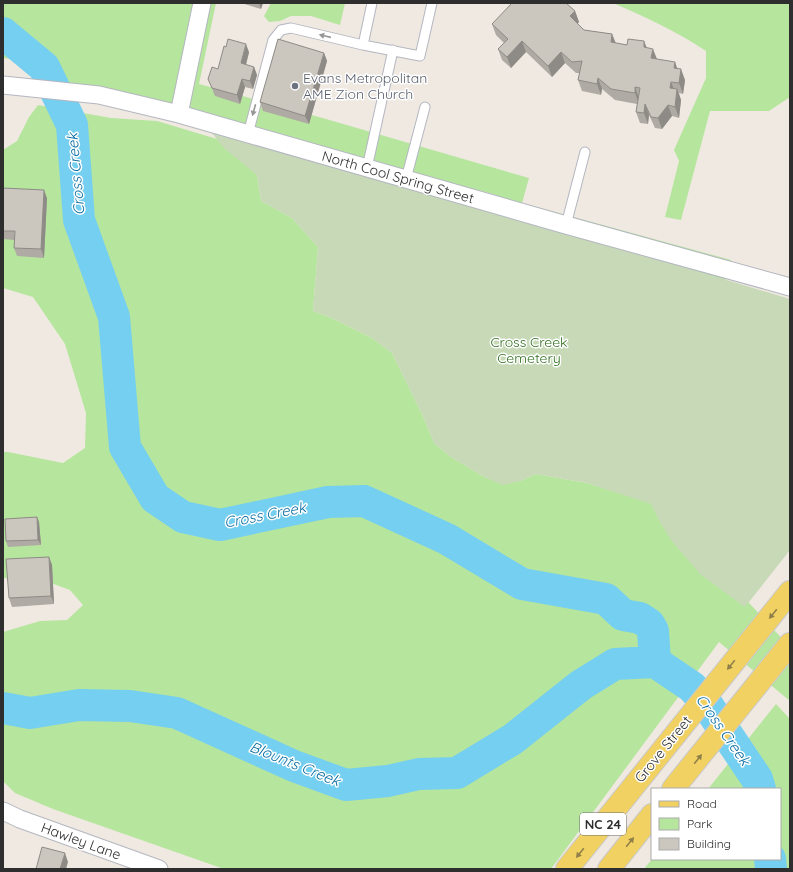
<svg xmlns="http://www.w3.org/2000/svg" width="793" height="872" viewBox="0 0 793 872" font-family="Quicksand,sans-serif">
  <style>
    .green { fill: #b6e59e }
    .cemetery { fill: #c8d9b8 }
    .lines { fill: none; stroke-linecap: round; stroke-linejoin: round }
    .river { stroke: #75cff0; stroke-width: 32 }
    .service-casing { stroke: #b4b7c1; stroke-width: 11 }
    .minor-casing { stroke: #b4b7c1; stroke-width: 19 }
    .primary-casing { stroke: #c9c9c9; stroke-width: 24 }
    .service { stroke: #fff; stroke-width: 9 }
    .minor { stroke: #fff; stroke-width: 17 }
    .primary { stroke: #f2d163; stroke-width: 22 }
    .wall { fill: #afaba4 }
    .shaded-wall { fill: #8e8b86 }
    .building { fill: #cbc7bf; stroke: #8e8b86 }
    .oneway { fill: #969696 }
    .oneway2 { fill: #908048 }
    .worship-dot { fill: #6b7280; stroke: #fff; stroke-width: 1.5 }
    .labels { text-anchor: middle; stroke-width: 3; stroke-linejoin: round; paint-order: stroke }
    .shield { fill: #fff; stroke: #6d6d6d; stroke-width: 1 }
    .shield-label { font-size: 13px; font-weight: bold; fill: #2e2e2e }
    .worship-label { font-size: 14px; fill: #5b616d; stroke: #fff; text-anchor: start }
    .street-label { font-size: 14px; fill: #2e2e2e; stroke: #fff }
    .park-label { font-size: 14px; fill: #2c6e1b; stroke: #fff }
    .water-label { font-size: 15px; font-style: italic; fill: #0d6fa3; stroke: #fff }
  </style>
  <rect width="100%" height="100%" fill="#efe9e1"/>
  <path class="green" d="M3 3H216L199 84 326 119 529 178 522 203 731 260 665 494 737 590 790 647V701L719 642 551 869H224L53 809 15 793 3 781V632L40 621 67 620 83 605 70 590 40 579 3 578V452H8L63 463 85 448 86 413 65 344 33 297 3 288V150L17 141 29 117 38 105 111 118 157 121 217 139 257 175 261 201 292 218 318 247 313 311 332 318 372 338 392 353 423 416 434 443 451 457 486 478 520 481 536 474 587 483 622 494 481 250 496 195 400 169 62 85 49 63 3 58Z
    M271 3H345L340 25 311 16H291L280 21 269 22 264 16Z
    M613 3H790V97L769 111H710L681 220 665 217 679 161 674 150 706 78V51C676 31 645 17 613 3Z
    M776 704 790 719V869H644L652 859H780V789H708Z"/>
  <path class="cemetery" d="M205 124 790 299V550L745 607 701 575 671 540 660 522 651 504 587 483 536 474 520 481 503 485 486 478 451 457 434 443 423 416 392 353 372 338 332 318 313 311 318 247 292 218 261 201 257 175 224 148Z"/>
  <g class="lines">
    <path class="river" d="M3 33 44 67 72 125 79 220 114 317 125 447 155 498 183 517 220 525 328 502 364 501 447 539 522 584 606 599 623 615 640 618 649 624 653 631 655 662 692 687 706 703 757 779 760 789
      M3 708 30 713 79 705 130 706 177 713 294 766 346 785 388 781 419 774 457 773 513 739 581 685 615 664 655 662
      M770 859 771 869"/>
    <defs>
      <path id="service" d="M363 45 372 3
        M248 134 273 40 281 30 291 28 363 45 420 56 432 3
        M367 168 393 50
        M406 179 425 107
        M566 225 585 152"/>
      <path id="minor" d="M3 85 99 95 179 114 566 225 790 287
        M179 114 202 3
        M3 811 20 819 159 869"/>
      <path id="primary" d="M673 789 790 644
        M567 869 790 592
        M609 869 652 815"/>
    </defs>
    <use href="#service" class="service-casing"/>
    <use href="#minor" class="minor-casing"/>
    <use href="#primary" class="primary-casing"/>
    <use href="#service" class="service"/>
    <use href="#minor" class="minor"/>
    <use href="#primary" class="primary"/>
  </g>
  <path class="wall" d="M241 3H263L261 9Z
    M542 4 575 11 579 22 577 24 584 30 612 34 616 43 627 45 644 41 647 48 657 59 677 68 685 80 683 94 679 93 681 100 679 118 672 116 662 129 655 128 649 115 648 124 640 123 636 112 637 104 615 100 602 89 601 95 582 91 578 80 580 73H576L565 63 552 77 526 52 511 68 502 60 498 49 504 43 496 35 492 24Z
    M249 52 246 65 254 67 257 75 253 89 245 87 240 104 215 96 208 79 218 69Z
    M324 53 327 61 309 124 263 111 260 102Z
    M3 188 47 198 44 258 17 256 14 248V240L3 239Z
    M37 517 39 522 41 545 8 547 6 541Z
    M49 557 52 565 54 604 12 607 9 598Z"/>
  <path class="shaded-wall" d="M259 3H263L261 9Z
    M575 11 579 22 574 27 570 16Z
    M612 34 616 45 611 42Z
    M522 41 526 52 511 68 507 57Z
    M644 41 648 52 644 47Z
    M246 44 249 52 244 72 241 63Z
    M653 49 657 59 651 58Z
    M561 52 565 63 552 77 548 66Z
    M324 53 327 61 309 124 305 116Z
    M675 62 679 73 674 68Z
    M254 67 257 75 253 89 250 81Z
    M681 69 685 80 683 94 679 83Z
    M598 78 602 89 601 95 597 84Z
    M242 79 245 87 240 104 237 95Z
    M671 82 675 92 670 88Z
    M635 87 639 98V104L635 93Z
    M677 89 681 100 679 118 675 107Z
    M645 104 649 115 648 124 644 113Z
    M668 105 672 116 662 129 658 118Z
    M44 190 47 198 44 258 41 249Z
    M37 517 39 522 41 545 38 540Z
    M49 557 52 565 54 604 51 596Z
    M65 853 68 862 66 869H60Z"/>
  <path class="building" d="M512 3H541L542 4V3H566L575 11 570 16 584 30 612 34 611 42 627 45 628 39 644 41V47L653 49 651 58 675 62 674 68 681 69 679 83 671 82 670 88 677 89 675 107 668 105 658 118 651 117 645 104 644 113 636 112 640 88 635 87V93L611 89 598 78 597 84 578 80 582 61 572 62 561 52 548 66 522 41 507 57 498 49 508 39 492 24Z
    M228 39 246 44 241 63 254 67 250 81 242 79 237 95 212 88 208 79 212 67 218 69 224 46 226 47Z
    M278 39 324 53 305 116 260 102Z
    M3 188 44 190 41 249 14 248 15 231H3Z
    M37 517 38 540 6 541 5 519Z
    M49 557 51 596 9 598 6 559Z
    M42 847 65 853 60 869H36Z"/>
  <defs><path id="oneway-solid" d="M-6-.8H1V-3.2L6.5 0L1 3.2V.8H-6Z"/></defs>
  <g class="oneway">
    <use href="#oneway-solid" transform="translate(325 36) rotate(-167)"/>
    <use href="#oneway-solid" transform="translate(254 110) rotate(105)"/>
  </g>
  <g class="oneway2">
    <use href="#oneway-solid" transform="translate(773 614) rotate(129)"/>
    <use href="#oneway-solid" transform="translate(731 665) rotate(129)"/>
    <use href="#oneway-solid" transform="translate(698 759) rotate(-51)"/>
    <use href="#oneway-solid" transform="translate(630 842) rotate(-51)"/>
    <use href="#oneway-solid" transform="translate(580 853) rotate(129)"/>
  </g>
  <circle class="worship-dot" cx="295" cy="86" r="4"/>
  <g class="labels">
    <rect class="shield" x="580" y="813" width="46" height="22" rx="3"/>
    <g class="shield-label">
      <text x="603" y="829">NC 24</text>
    </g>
    <g class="worship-label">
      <text x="303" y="83">Evans Metropolitan<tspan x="303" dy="16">AME Zion Church</tspan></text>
    </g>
    <g class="street-label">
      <text transform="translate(398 177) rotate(16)" y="5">North Cool Spring Street</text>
      <text transform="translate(663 749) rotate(-51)" y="5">Grove Street</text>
      <text transform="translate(81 841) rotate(20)" y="5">Hawley Lane</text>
    </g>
    <g class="park-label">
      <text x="529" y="347">Cross Creek<tspan x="529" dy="16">Cemetery</tspan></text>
    </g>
    <g class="water-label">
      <text transform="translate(76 174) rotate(-95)" y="5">Cross Creek</text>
      <text transform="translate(265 515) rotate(-11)" y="5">Cross Creek</text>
      <text transform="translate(723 730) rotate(55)" y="5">Cross Creek</text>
      <text transform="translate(295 764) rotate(22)" y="5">Blounts Creek</text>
    </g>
  </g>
  <rect width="793" height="872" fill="none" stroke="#2e2e2e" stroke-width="8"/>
  <rect x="651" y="788" width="130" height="72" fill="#ffffff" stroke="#ababab"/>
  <rect x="659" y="801" width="20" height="6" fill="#f2d163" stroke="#ababab"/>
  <text x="687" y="808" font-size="12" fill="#2e2e2e">Road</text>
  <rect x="659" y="818" width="20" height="12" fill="#b6e59e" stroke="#ababab"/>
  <text x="687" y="828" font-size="12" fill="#2e2e2e">Park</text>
  <rect x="659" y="838" width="20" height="12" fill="#cbc7bf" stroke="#ababab"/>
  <text x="687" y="848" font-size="12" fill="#2e2e2e">Building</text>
</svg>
